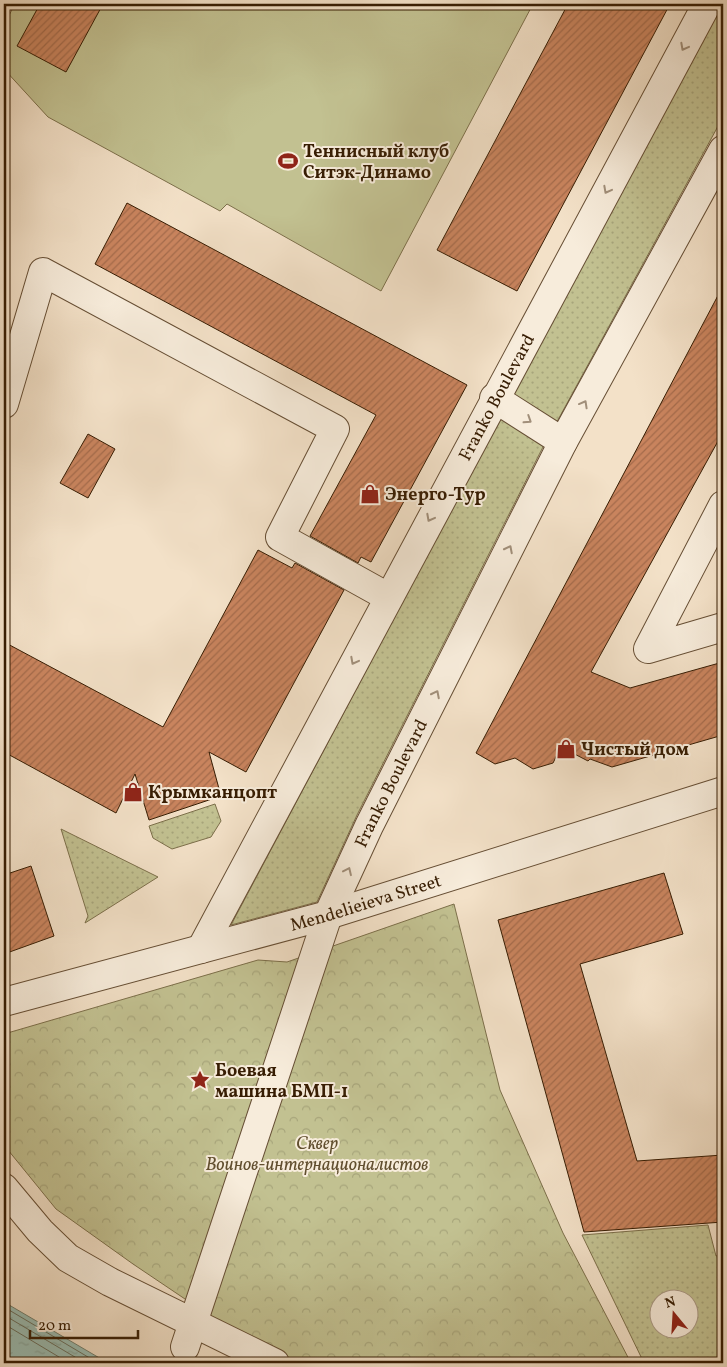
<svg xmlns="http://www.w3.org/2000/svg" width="727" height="1367" viewBox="0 0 727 1367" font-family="Vollkorn,serif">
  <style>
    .grass { fill: url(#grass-dots); stroke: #7c6f4a; fill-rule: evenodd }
    .park { fill: url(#park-crowns); stroke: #7c6f4a }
    .pitch { fill: #c2c191; stroke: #7c6f4a }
    .water { fill: url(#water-ripples); stroke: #737e6d }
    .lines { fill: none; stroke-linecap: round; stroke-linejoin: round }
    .shore { stroke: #696e5c; stroke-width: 1 }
    .building { fill: url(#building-hatch); stroke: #371d03 }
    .minor-casing { stroke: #664e34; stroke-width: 30 }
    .minor { stroke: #f7ecdb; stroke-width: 28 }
    .oneway { stroke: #a18f7a }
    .labels { text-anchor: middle; stroke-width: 4; stroke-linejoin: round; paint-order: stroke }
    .poi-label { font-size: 18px; font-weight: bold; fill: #371d03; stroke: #f7ecdb; text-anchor: start }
    .street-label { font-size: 18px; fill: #371d03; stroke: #f7ecdb }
    .park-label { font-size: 18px; font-style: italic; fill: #614e2e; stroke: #f7ecdb }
  </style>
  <defs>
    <pattern id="grass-dots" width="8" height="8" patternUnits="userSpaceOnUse" patternTransform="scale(1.25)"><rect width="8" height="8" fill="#c2c191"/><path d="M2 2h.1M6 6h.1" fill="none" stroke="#a7a57b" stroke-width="1.8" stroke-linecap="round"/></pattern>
    <pattern id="park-crowns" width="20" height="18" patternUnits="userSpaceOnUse" patternTransform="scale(1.25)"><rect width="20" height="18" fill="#c2c191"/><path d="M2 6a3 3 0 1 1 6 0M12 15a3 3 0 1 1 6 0" fill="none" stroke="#a7a57b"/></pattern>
    <pattern id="water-ripples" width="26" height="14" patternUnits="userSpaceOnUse" patternTransform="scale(1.25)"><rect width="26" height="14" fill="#9bbeb4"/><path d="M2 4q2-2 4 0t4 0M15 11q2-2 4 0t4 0" fill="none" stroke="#86a399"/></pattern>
    <pattern id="building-hatch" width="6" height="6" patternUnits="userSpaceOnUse" patternTransform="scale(1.25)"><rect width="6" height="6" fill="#c9845e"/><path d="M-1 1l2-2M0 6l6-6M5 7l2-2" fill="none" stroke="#a46b4b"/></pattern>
  </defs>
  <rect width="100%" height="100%" fill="#f3e1c8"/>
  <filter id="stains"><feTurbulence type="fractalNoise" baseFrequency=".004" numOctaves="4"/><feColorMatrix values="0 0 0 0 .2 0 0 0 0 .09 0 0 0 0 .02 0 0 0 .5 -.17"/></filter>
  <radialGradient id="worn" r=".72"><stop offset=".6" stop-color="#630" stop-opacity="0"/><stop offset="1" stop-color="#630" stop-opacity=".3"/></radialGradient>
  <path class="grass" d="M723 4V117L553 429 509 400Z
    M504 411 547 439 357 815 317 902 231 925Z
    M215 804 221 821 211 837 172 849 153 838 149 826Z
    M61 829 158 877 85 923 88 916Z
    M708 1225 716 1256 723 1255V1363H644L582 1235ZM660 1300H690V1330H660Z"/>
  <path class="park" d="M454 904 500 1090 563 1233 631 1363H299L234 1332 133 1264 56 1209 8 1150 4 1143V1034L258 960 287 962Z"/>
  <path class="pitch" d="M15 4H533L381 291 227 204 220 211 48 117 4 69V25Z"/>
  <path class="water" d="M4 1302 108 1363H4Z"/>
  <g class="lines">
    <path class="shore" d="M4 1307 98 1363
      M4 1315 85 1363
      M4 1324 69 1363"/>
  </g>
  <path class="building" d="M40 4H103L66 72 17 46Z
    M568 4H670L517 291 437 250Z
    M127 203 467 385 371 562 361 557 358 563 310 536 376 415 95 264Z
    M723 286V432L591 672 630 688 723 662V735L612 767 590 759 588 761 561 747 553 763 533 769 515 758 495 764 476 753Z
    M88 434 115 449 88 498 60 483Z
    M258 550 292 568 295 563 344 590 246 772 209 752 221 796 149 820 135 774 116 813 4 752V642L163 727Z
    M31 866 54 936 4 954V875Z
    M664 873 683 934 580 964 637 1161 723 1155V1222L584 1232 498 920Z"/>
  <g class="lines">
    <defs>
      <g id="minor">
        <path d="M494 398 563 442"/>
        <path d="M4 404 43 272 335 429 280 537 388 597"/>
        <path d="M723 505 648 649 723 627"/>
        <path id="s1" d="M201 949 707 4"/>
        <path id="s2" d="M4 1002 328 915 723 791"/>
        <path d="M4 1188 40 1231 68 1258 110 1282 275 1363"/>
        <path id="s3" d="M185 1347 328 915 369 826 563 442 723 150"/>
      </g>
    </defs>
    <use href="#minor" class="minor-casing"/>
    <use href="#minor" class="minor"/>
  </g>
  <defs><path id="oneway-chevron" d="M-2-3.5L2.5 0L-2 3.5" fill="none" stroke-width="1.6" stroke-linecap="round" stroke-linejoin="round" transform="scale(1.25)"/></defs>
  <g class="oneway">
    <use href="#oneway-chevron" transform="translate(684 47) rotate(118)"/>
    <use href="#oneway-chevron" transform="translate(607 190) rotate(118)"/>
    <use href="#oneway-chevron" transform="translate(584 404) rotate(-61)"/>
    <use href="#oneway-chevron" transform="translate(528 420) rotate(33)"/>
    <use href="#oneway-chevron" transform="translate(430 518) rotate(118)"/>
    <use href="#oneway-chevron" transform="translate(509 549) rotate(-63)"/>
    <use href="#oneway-chevron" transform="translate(354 661) rotate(118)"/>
    <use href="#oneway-chevron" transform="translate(436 694) rotate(-63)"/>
    <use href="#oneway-chevron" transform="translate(348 871) rotate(-65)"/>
  </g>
  <defs>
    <symbol id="stadium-bare" viewBox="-9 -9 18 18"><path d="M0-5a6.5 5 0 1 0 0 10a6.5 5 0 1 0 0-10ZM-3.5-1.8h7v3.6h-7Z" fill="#8f2418" stroke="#f7ecdb" stroke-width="2.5" paint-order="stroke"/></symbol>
    <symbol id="shop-bare" viewBox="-9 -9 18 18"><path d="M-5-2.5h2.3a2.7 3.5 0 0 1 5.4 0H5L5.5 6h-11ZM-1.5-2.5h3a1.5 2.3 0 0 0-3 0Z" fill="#8f2418" stroke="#f7ecdb" stroke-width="2.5" paint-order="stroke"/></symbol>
    <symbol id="sight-bare" viewBox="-9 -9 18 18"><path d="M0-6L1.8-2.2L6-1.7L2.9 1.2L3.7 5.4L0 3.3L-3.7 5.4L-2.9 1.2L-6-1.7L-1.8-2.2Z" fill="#8f2418" stroke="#f7ecdb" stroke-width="2.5" paint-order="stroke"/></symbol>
  </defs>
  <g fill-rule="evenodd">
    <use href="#stadium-bare" x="274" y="147" width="28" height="28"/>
    <use href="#shop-bare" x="356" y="480" width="28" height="28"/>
    <use href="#shop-bare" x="552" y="735" width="28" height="28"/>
    <use href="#shop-bare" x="119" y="778" width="28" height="28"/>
    <use href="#sight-bare" x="186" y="1066" width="28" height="28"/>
  </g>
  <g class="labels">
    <g class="poi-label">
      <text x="303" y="157">Теннисный клуб<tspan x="303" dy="21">Ситэк-Динамо</tspan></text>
      <text x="385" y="500">Энерго-Тур</text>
      <text x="581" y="755">Чистый дом</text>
      <text x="148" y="798">Крымканцопт</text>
      <text x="215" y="1076">Боевая<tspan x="215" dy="21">машина БМП-1</tspan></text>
    </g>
    <g class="street-label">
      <text dy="6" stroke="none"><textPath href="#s1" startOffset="626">Franko Boulevard</textPath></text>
      <text dy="6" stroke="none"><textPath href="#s3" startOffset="601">Franko Boulevard</textPath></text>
      <text dy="6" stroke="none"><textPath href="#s2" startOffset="375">Mendelieieva Street</textPath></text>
    </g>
    <g class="park-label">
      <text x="317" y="1149">Сквер<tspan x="317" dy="21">Воинов-интернационалистов</tspan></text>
    </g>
  </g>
  <rect width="727" height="1367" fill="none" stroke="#f3e1c8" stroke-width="20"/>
  <rect x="5" y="5" width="717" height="1357" fill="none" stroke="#371d03" stroke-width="2.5"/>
  <rect x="10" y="10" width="707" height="1347" fill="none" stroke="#371d03"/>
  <g transform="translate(674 1314) rotate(342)"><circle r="24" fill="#f7ecdb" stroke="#aa9985"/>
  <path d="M0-4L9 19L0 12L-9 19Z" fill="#8f2418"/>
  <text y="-8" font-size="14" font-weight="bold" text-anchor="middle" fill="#371d03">N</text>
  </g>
  <path d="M30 1330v8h108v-8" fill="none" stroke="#371d03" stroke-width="2.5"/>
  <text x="38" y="1330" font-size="15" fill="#371d03" stroke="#f7ecdb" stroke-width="4" paint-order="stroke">20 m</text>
  <rect width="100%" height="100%" filter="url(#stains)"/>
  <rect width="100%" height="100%" fill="url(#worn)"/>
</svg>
